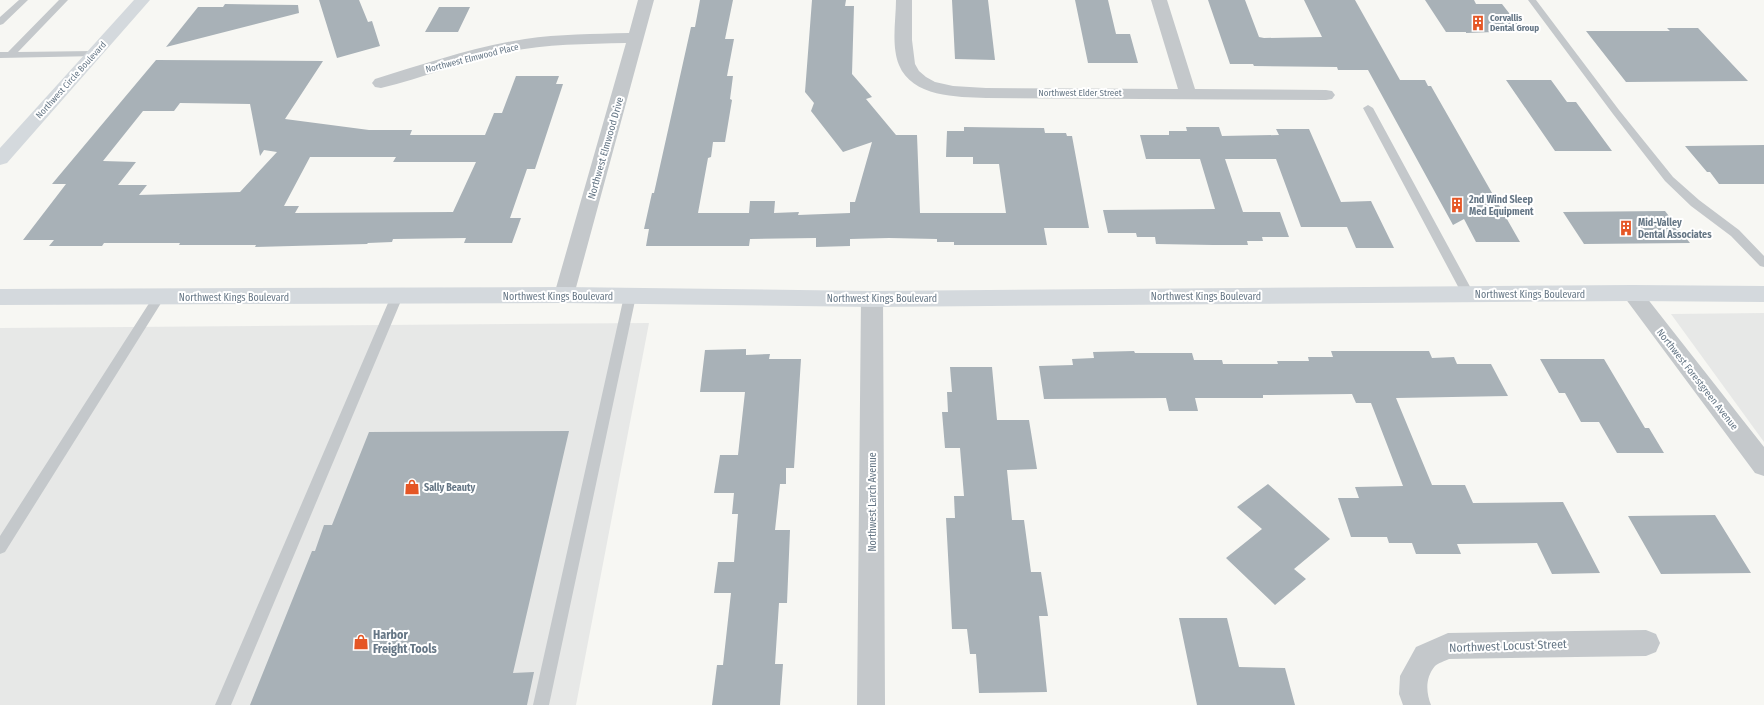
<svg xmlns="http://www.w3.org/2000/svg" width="1764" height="705" viewBox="0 0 1764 705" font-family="'Fira Sans Condensed',sans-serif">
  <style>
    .built { fill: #e7e8e7 }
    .building { fill: #a8b1b7; fill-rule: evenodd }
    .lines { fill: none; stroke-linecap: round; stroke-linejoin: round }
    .service { fill: #c4c8cb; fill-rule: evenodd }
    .minor { fill: #c4c8cb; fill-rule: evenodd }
    .secondary { fill: #d4d9dd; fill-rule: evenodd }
    .labels { text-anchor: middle; stroke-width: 4; stroke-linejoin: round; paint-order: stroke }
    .far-poi-label { font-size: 9px; font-weight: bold; fill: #657685; stroke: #fff; text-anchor: start }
    .far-street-label { font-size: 9px; fill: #657685; stroke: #fff }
    .street-label { font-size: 10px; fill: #657685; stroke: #fff }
    .poi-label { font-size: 10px; font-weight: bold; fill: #657685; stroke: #fff; text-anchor: start }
    .near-poi-label { font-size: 12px; font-weight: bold; fill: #657685; stroke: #fff; text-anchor: start }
    .near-street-label { font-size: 12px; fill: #657685; stroke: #fff }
  </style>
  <rect width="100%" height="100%" fill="#f7f7f3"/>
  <path class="built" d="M1764 313V442L1671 314Z
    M649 323 576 705H0V328Z"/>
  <path class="building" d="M319 0H359L368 22 372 21 380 46 337 58Z
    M700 0H733L725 39H734L727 76H733L730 99 732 100 725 142H713L711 157 708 158 698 213H749L750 201H775L774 213 799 212 798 215 850 213V202H855L872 142 843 152 811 111 814 103 805 92 812 0H846L845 6H854L852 74 872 97 866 99 896 135H917L920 213H1006L999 164H973V157H946L947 131H964V127L1044 128 1045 133H1066L1067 136H1072L1089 228H1044L1047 245H954V242H937V239L889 238 850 239V246L816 247V238L750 239 749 246H646L649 229H644L652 193H654L691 27H695Z
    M952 0H988L995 60 955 59Z
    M1075 0H1108L1116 34H1130L1138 63H1088Z
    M1208 0H1245L1259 37 1264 38 1322 37 1304 0H1355L1400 80H1425L1428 86H1431L1520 242H1476L1464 219 1453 225 1368 70H1338L1337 67 1254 66 1253 64H1230Z
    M1425 0H1474L1476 4H1502L1523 31 1466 33V32H1446Z
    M225 4 298 5 299 13 166 47 198 7H223Z
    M439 7H470L458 32H425Z
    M1667 28H1698L1748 81 1626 82 1586 31H1670Z
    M156 60 323 61 285 119 369 130H412L410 135H485L494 113H502L516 76H559L556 84H563L535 169H527L510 218H521L512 243H464L466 238 393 239 392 242 368 243 367 244 255 247 256 245H179L180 243H104L102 246H49L54 240H23L66 184H52ZM180 103 250 104 260 156 264 150 277 152 240 192 139 195 147 185H118L136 162 103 161 143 111H174ZM310 157H396L393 162H476L453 212 295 213 299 206H284Z
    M1506 80H1551L1567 102H1576L1612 151H1555Z
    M1186 127H1219L1222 136 1279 135 1276 129H1309L1341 202 1371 201 1394 248H1356L1347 227H1301L1276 159H1225L1243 212H1280L1289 237H1262L1263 241H1247L1248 245H1213L1156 244 1155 237H1137L1136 233H1108L1103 210 1215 209 1200 159H1146L1140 135H1169V131H1187Z
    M1764 145V184H1719L1710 172H1707L1685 146Z
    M1665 211 1690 243 1584 244 1563 212Z
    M746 349V355L770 354 769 359H801L794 468H786V484H780L775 530H790L787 603H779L775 664H783L780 705H712L717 665H723L731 593H714L718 562H734L738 514H732L734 493H714L720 455H738L745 392H700L705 350Z
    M1134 351 1135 353H1192L1194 360H1222L1223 364H1278L1277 361H1309L1308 357H1333L1331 351H1429L1432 358 1454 357 1457 364H1491L1508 396 1396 398 1432 485H1465L1473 503 1563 502 1600 573 1552 574 1537 543 1457 544 1461 554H1416L1412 543H1389L1387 537H1351L1338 498H1359L1355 487 1403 486 1371 403H1356L1352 394 1263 395V398H1195L1198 411H1169L1166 398 1044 399 1039 366 1073 365 1072 359 1094 358 1093 352Z
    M1540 359H1604L1645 428H1649L1664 453H1617L1599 422H1581L1565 393H1559Z
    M950 367H992L997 420H1029L1037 469 1007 470 1012 520H1024L1031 572H1041L1048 616H1039L1047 692 979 693 976 654H970L967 629H952L946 518H955L954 496H964L960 448H945L942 412H948L947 392H952Z
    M569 431 513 673 534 672 527 705H250L312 551H315L324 525H332L369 432Z
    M1268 484 1330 539 1294 569 1306 579 1275 605 1226 558 1262 529 1237 507Z
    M1715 515 1751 573 1661 574 1628 516Z
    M1179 618H1227L1239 667 1285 668 1295 705H1197Z"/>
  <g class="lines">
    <path class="service" d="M19 0H28L3 24 0 25V17Z
      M59 0H68L18 52 94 51 97 52 99 54 97 56 0 58V52H8Z
      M1528 0H1536L1619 110 1673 177 1699 200 1739 230 1764 256V267L1760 266 1731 236 1691 206 1665 181 1613 114Z
      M1368 105 1373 108 1474 294 1472 297 1468 298 1464 297 1462 294 1363 108Z
      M397 292 401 293 403 296 231 705H215L391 296 393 293Z
      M630 292 634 293 636 296 549 705H533L624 296 626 293Z
      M159 293 163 294 165 297 163 300 5 552 0 554V536L155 294Z"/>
    <path class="minor" d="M638 0H654L574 295 571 300 564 303 557 300 554 295 626 43C586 44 546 44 507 52 464 61 423 78 381 88L375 87 372 83 375 79C424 64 474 47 525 39 559 34 594 34 629 33Z
      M896 0H912V40L915 64 919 71 926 77 935 82 953 86 986 88 1178 89 1151 0H1167L1195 89 1326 90 1332 91 1335 95 1332 99 1326 100 986 98C957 97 912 97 899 65 891 45 896 20 896 0Z
      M1632 285 1639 288 1764 447V476L1755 473 1625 298 1622 293 1625 288Z
      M872 291 879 293 883 299 885 705H857L861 299 865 293Z
      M1646 630 1656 634 1660 643 1656 652 1646 656 1449 659C1445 661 1438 663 1435 666 1425 678 1426 692 1431 705H1403L1399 694 1400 676 1416 647 1448 633Z"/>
    <path class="secondary" d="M134 0H150L7 163 0 165V148Z
      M1632 285 1764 286V302L1632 301 872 307 564 303 0 305V289L564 287 872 291Z"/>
  </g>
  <defs>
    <symbol id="building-bare" viewBox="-9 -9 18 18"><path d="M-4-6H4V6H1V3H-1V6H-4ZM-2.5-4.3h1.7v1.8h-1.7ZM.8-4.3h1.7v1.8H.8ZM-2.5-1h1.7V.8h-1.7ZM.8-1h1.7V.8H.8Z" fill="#e55625" stroke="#fff" stroke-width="2.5" paint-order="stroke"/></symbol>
    <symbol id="shop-bare" viewBox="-9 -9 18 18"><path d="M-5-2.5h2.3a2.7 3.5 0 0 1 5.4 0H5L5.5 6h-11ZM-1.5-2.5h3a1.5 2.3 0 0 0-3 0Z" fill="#e55625" stroke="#fff" stroke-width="2.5" paint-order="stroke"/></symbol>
  </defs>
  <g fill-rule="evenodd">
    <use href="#building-bare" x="1467" y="12" width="22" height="22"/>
    <use href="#building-bare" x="1446" y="194" width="22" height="22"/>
    <use href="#building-bare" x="1615" y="217" width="22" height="22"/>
    <use href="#shop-bare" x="401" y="476" width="22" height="22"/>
    <use href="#shop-bare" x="350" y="631" width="22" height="22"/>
  </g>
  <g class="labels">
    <g class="far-poi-label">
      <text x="1490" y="21">Corvallis<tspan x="1490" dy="10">Dental Group</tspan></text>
    </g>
    <g class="far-street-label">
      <text transform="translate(472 58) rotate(-14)" y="3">Northwest Elmwood Place</text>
      <text transform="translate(71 80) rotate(-48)" y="3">Northwest Circle Boulevard</text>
      <text x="1080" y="96">Northwest Elder Street</text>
    </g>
    <g class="street-label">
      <text transform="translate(605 148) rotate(-74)" y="4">Northwest Elmwood Drive</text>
      <text x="1530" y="298">Northwest Kings Boulevard</text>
      <text x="558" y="300">Northwest Kings Boulevard</text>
      <text x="1206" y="300">Northwest Kings Boulevard</text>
      <text x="234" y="301">Northwest Kings Boulevard</text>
      <text x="882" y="302">Northwest Kings Boulevard</text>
      <text transform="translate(1698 379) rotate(52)" y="4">Northwest Forestgreen Avenue</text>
      <text transform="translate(872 502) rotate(-90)" y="4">Northwest Larch Avenue</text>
    </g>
    <g class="poi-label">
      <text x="1469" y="203">2nd Wind Sleep<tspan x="1469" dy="12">Med Equipment</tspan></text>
      <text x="1638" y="226">Mid-Valley<tspan x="1638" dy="12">Dental Associates</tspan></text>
      <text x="424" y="491">Sally Beauty</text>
    </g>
    <g class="near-poi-label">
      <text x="373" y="639">Harbor<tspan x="373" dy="14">Freight Tools</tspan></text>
    </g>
    <g class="near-street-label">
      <text transform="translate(1508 646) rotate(-2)" y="4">Northwest Locust Street</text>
    </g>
  </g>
</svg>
